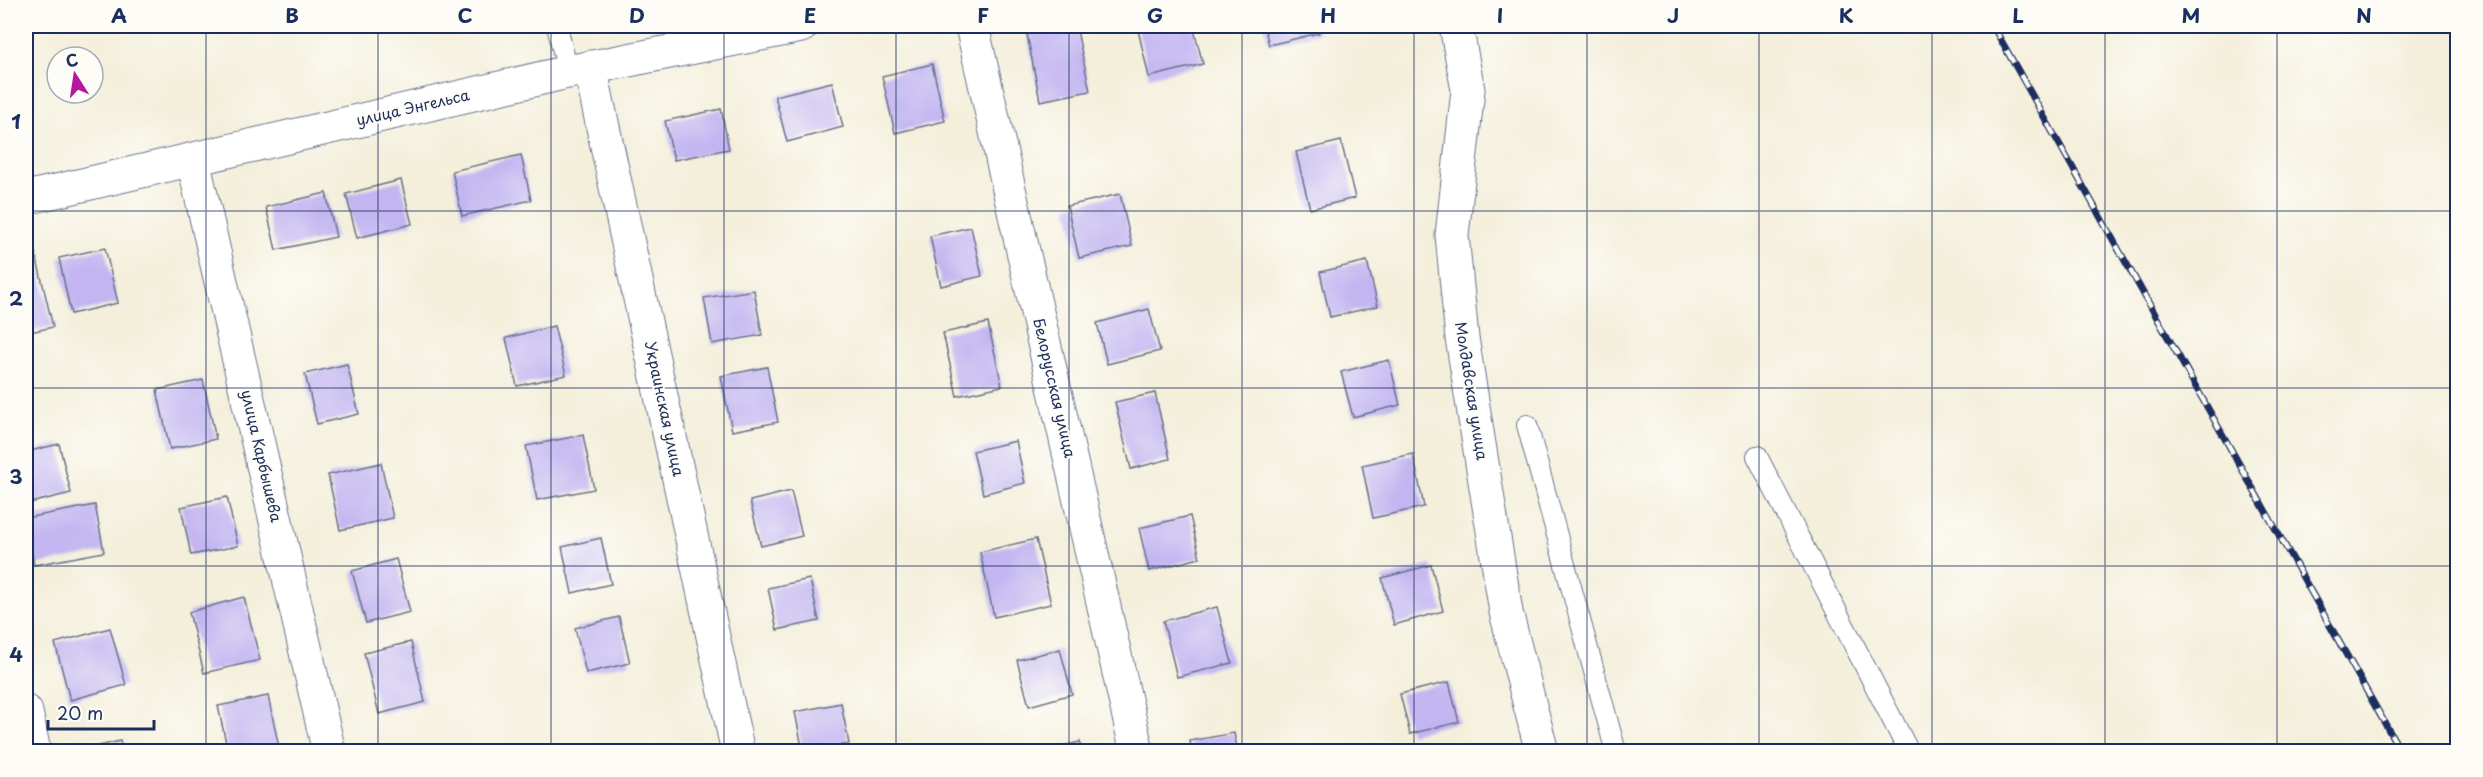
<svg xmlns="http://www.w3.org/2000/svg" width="2483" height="777" viewBox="0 0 2483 777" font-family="'Playpen Sans',sans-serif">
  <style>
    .building { fill: #c2b5f1 }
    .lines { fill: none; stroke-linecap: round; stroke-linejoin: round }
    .lane-casing { stroke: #67728a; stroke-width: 22 }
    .street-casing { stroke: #67728a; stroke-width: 35 }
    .lane { stroke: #fff; stroke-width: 20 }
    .street { stroke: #fff; stroke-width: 33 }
    .rail-casing { stroke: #1b2f5e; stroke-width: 7 }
    .rail { stroke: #fdfcf7; stroke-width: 4.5; stroke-dasharray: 14; stroke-linecap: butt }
    .grid { fill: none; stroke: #1b2f5e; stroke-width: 1.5; stroke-opacity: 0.55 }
    .labels { text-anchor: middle; stroke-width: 4.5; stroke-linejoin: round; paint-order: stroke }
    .street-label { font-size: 15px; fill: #1b2f5e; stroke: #fdfcf7 }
    .neatline { fill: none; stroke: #1b2f5e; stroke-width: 2 }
    .grid-label { font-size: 20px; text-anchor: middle; font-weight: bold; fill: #1b2f5e }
  </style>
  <rect width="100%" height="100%" fill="#fdfcf7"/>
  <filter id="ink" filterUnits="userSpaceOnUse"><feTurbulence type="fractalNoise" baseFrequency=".0167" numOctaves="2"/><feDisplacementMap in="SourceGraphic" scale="12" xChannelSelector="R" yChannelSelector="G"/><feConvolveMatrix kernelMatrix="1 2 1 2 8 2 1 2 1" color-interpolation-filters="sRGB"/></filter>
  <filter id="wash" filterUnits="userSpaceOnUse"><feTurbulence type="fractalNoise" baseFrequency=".008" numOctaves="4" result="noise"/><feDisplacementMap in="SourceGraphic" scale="24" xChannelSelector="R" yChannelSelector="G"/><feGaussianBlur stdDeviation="1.35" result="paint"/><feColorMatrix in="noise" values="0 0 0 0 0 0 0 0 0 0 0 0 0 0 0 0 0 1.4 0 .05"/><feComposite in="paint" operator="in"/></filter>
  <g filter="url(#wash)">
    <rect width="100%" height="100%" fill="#f4efdb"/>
    <g id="blocks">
      <path class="building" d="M1045 26H1076L1090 91 1040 101 1026 29Z
        M1157 26H1193L1203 64 1149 77 1138 30Z
        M1264 26H1317L1319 33 1269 45Z
        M932 64 945 121 895 133 882 76Z
        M832 82 843 127 787 142 775 96Z
        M721 109 729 149 674 160 665 121Z
        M1341 141 1355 198 1310 209 1296 152Z
        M521 155 531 200 462 216 452 171Z
        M401 180 412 224 357 238 346 194Z
        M326 193 336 237 276 250 266 207Z
        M1120 194 1132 246 1079 258 1067 206Z
        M971 227 982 276 941 286 930 236Z
        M33 243 53 327 26 333V245Z
        M105 248 118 303 71 314 59 258Z
        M1367 261 1378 306 1330 317 1320 272Z
        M754 290 762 335 712 344 704 298Z
        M1149 309 1160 351 1107 364 1097 323Z
        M988 323 1002 386 957 396 943 333Z
        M554 326 566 375 517 386 506 338Z
        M1389 360 1400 405 1353 417 1341 372Z
        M347 364 359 414 317 424 305 374Z
        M767 367 778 422 732 431 721 376Z
        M203 380 216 439 170 449 157 390Z
        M1155 393 1170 459 1131 469 1115 402Z
        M583 435 594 489 537 500 526 446Z
        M1016 441 1025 483 983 494 973 451Z
        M59 444 71 493 26 504V452Z
        M1413 454 1424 507 1373 518 1362 465Z
        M381 463 393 518 340 530 328 475Z
        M791 491 802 536 761 546 750 501Z
        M227 497 238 546 191 555 181 507Z
        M95 505 104 552 34 565 26 518Z
        M1190 516 1200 558 1149 571 1139 528Z
        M601 538 611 584 572 593 562 547Z
        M1036 539 1051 604 994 617 980 552Z
        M396 559 410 612 366 623 352 571Z
        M1431 565 1443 611 1394 625 1382 578Z
        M810 579 819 621 777 630 768 588Z
        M244 597 260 660 204 673 189 612Z
        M1217 607 1232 663 1177 677 1163 621Z
        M619 617 630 663 586 673 575 628Z
        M110 628 126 685 70 700 55 643Z
        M411 642 425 702 379 714 364 653Z
        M1060 649 1072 694 1029 706 1017 660Z
        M1449 682 1459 722 1410 734 1400 694Z
        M268 696 280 752H228L218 706Z
        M841 703 849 744 803 752 795 712Z
        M1234 733 1238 752H1192L1190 741Z
        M120 741 123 752H78V751Z
        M1080 742 1082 752H1043V751Z"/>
    </g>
  </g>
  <g filter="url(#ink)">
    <use href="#blocks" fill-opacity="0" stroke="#67728a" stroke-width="1.5"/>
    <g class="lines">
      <defs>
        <path id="lane" d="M557 26 568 72
          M1527 425 1616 752
          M1757 456 1909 752"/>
        <path id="street" d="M972 26 1137 752
          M1456 26 1468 90 1452 235 1462 338 1506 612 1542 752
          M590 67 738 752
          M193 160 329 752
          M26 198 568 72 801 26
          M26 712 34 752"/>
      </defs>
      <use href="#lane" class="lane-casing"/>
      <use href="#street" class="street-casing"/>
      <use href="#lane" class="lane"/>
      <use href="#street" class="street"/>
      <defs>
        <path id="rail" d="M1993 26 2401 752"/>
      </defs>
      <use href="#rail" class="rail-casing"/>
      <use href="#rail" class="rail"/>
    </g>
  </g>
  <path class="grid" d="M206 26V752M378 26V752M551 26V752M724 26V752M896 26V752M1069 26V752M1242 26V752M1414 26V752M1587 26V752M1759 26V752M1932 26V752M2105 26V752M2277 26V752M26 211H2458M26 388H2458M26 566H2458"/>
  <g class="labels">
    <g class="street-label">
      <text transform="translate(413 108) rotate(-13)" y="5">улица Энгельса</text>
      <text transform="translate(1054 388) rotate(77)" y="5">Белорусская улица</text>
      <text transform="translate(1471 391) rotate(81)" y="5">Молдавская улица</text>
      <text transform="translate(664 409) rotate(78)" y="5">Украинская улица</text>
      <text transform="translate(261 456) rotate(77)" y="5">улица Карбышева</text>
    </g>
  </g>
  <rect width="2483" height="777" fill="none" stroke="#fdfcf7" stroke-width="66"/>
  <g transform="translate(75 75) rotate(348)"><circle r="28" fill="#fdfcf7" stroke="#a3aaba" stroke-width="1.5"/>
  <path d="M0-4.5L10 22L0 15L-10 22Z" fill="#b5179e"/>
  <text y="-9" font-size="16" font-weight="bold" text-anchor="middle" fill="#1b2f5e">С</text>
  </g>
  <path d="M48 720v9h106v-9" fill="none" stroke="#1b2f5e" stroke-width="3"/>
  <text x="57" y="720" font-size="18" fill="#1b2f5e" stroke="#fdfcf7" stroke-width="4.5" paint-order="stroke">20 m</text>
  <rect x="33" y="33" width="2417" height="711" class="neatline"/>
  <g class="grid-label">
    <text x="119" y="23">A</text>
    <text x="292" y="23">B</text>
    <text x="465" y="23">C</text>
    <text x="637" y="23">D</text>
    <text x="810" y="23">E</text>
    <text x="983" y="23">F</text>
    <text x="1155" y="23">G</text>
    <text x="1328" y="23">H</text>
    <text x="1500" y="23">I</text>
    <text x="1673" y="23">J</text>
    <text x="1846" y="23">K</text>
    <text x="2018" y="23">L</text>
    <text x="2191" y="23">M</text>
    <text x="2364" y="23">N</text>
    <text x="16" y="129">1</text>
    <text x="16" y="306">2</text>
    <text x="16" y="484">3</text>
    <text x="16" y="662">4</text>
  </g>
</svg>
